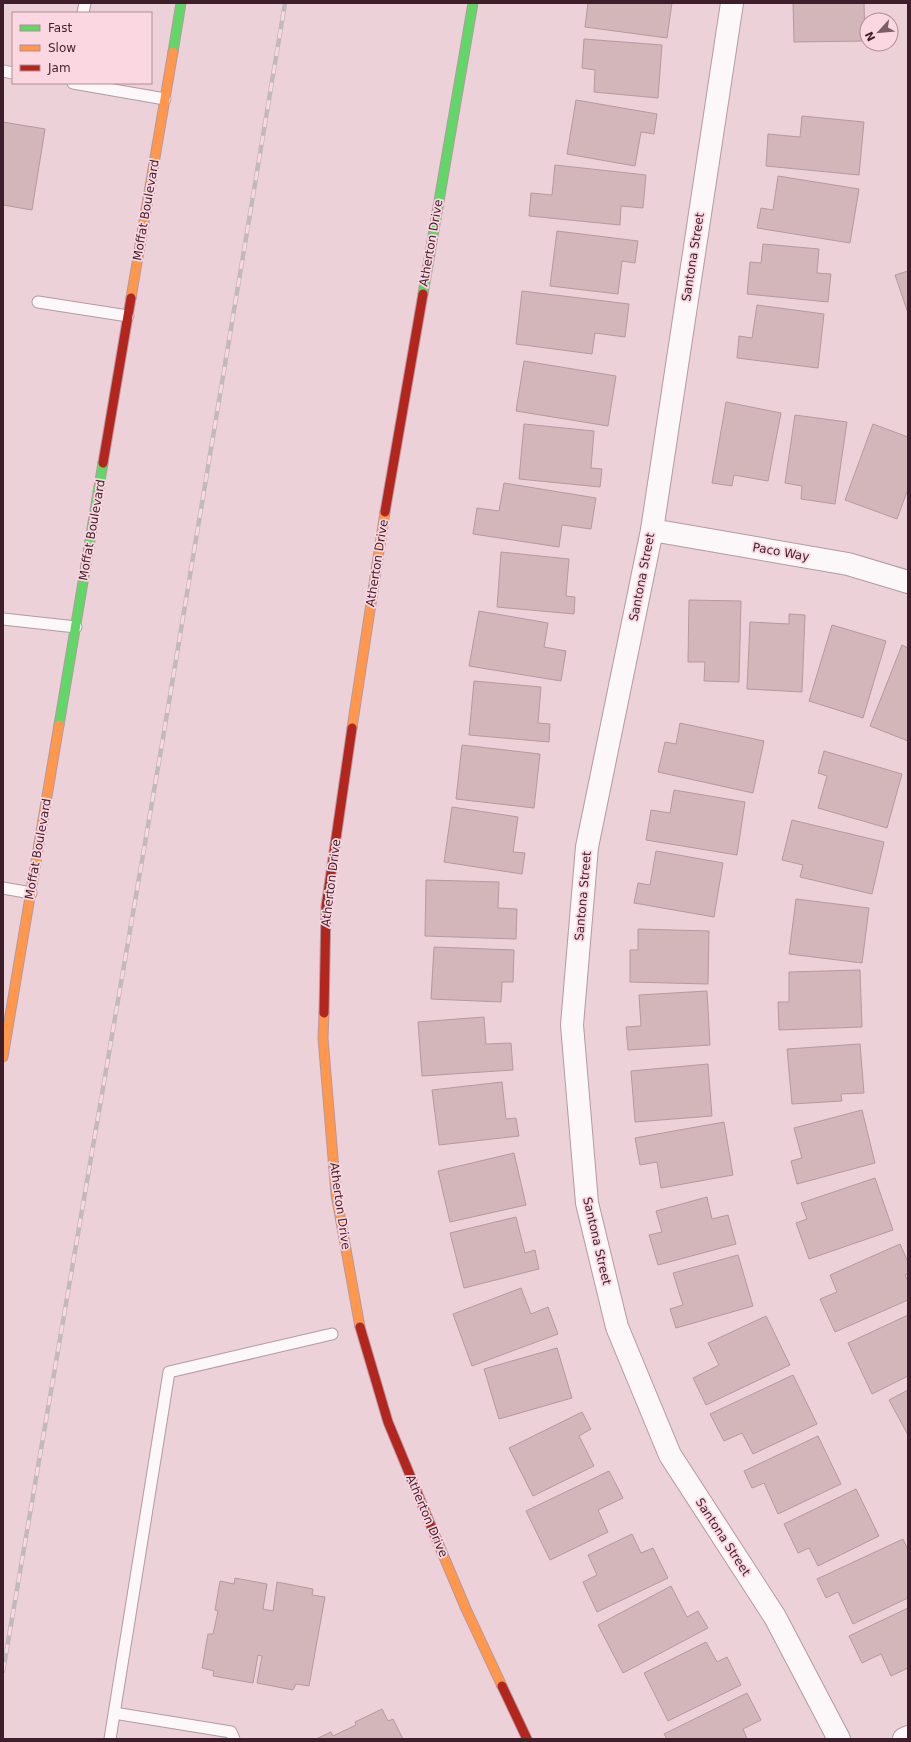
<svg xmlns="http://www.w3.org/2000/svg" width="911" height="1742" viewBox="0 0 911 1742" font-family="'DejaVu Sans',sans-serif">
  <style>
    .building { fill: #d2b6ba; stroke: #b5999e }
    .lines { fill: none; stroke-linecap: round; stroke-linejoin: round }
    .lane-casing { stroke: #b499a3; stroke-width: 13 }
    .street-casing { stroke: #b499a3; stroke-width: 24 }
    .fast-casing { stroke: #b499a3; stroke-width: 11 }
    .slow-casing { stroke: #b499a3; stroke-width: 11 }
    .jam-casing { stroke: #b499a3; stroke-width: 11 }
    .lane { stroke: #fcf8f9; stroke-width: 11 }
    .street { stroke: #fcf8f9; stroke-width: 22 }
    .fast { stroke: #63d668; stroke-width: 9 }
    .slow { stroke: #ff974d; stroke-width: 9 }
    .jam { stroke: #b3261e; stroke-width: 9 }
    .rail-casing { stroke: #c1b9bb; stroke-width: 4.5 }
    .rail { stroke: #fbd7e2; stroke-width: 3; stroke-dasharray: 9; stroke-linecap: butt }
    .labels { text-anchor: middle; stroke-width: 3.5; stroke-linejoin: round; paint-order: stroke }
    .street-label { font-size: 12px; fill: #3e1e2a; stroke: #fbd7e2 }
  </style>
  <rect width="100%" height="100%" fill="#edd1d9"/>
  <path class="building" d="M588 3H672L667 38 585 27Z
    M793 3H864L865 41 794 42Z
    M584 39 662 45 658 98 594 92 595 70 582 68Z
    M576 100 657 114 654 134 641 132 635 166 567 154Z
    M802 116 864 122 859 175 766 166 768 134 800 137Z
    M3 122 45 129 32 210 3 205Z
    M555 165 646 175 643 208 621 206 620 225 529 216 531 193 552 195Z
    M778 176 859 189 850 243 757 228 761 208 773 210Z
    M557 231 638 241 635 263 622 261 618 294 550 286Z
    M763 244 819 249 817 273 831 274 828 302 747 294 750 262 761 263Z
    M908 271V313L895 275Z
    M522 291 629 304 625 337 595 333 592 354 516 344Z
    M757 305 824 314 818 368 737 358 739 336 752 338Z
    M524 361 616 376 608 426 516 411Z
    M726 402 781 413 768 481 734 475 732 486 712 483Z
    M795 415 847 422 835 504 801 499 802 486 785 483Z
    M524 424 594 431 591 468 602 469 600 487 519 479Z
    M873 424 908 437V489L897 519 845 500Z
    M504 483 596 498 591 529 562 525 559 547 473 534 477 508 499 511Z
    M501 552 569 559 566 596 575 597 574 614 497 607Z
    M689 600 741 601 739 682 704 681 705 662H688Z
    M479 611 548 623 544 647 566 651 561 681 469 666Z
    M789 614 805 615 802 692 747 689 750 622 789 624Z
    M832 625 886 641 863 718 809 701Z
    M902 645 908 648V741L870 726Z
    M474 681 541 687 538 723 550 724 549 742 469 735Z
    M680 723 764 741 753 793 658 772 665 742 676 744Z
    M462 745 540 754 534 808 456 799Z
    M824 751 902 774 887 828 818 808 827 776 818 773Z
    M674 790 745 802 737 855 646 840 651 810 670 813Z
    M452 807 518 817 513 852 525 853 522 874 444 862Z
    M792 820 884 842 872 894 800 877 803 865 782 860Z
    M656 851 723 863 714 917 634 903 638 883 650 885Z
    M426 880 499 882 498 908 517 909 516 939 425 936Z
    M796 899 869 908 862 963 789 954Z
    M638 929 709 931 708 984 630 982V950H638Z
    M434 947 514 950 513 982H502L501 1002 431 999Z
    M860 970 862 1027 779 1030 778 1002H789V972Z
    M707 991 710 1045 628 1050 626 1027 641 1026 639 995Z
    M484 1017 486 1044 511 1043 513 1070 422 1076 418 1022Z
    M860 1044 864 1093 841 1094 842 1101 792 1104 787 1049Z
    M708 1064 712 1116 635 1122 631 1071Z
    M502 1082 506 1119 516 1118 519 1136 439 1145 432 1090Z
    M862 1110 875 1163 797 1184 791 1161 802 1158 794 1128Z
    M724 1122 733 1175 661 1188 657 1162 640 1165 635 1138Z
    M514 1153 526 1205 450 1222 438 1171Z
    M875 1178 893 1230 809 1259 796 1223 807 1219 801 1203Z
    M707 1197 712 1219 728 1215 736 1244 658 1265 649 1235 662 1232 656 1211Z
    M516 1217 525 1253 535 1250 539 1269 464 1288 450 1233Z
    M900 1244 908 1262V1274L905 1275 908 1281V1300L835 1332 820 1299 837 1292 830 1275Z
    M738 1255 753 1306 676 1328 670 1309 683 1305 673 1273Z
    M521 1288 531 1314 548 1307 558 1334 472 1366 453 1314Z
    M908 1315V1376L872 1394 848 1343Z
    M766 1316 790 1365 706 1405 693 1378 719 1365 708 1343Z
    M557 1348 572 1398 499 1419 484 1369Z
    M793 1375 817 1424 753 1454 742 1433 724 1441 710 1414Z
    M908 1390V1435L889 1400Z
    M582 1412 591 1429 579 1436 594 1466 533 1496 509 1448Z
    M818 1436 841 1484 778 1514 764 1483 752 1488 744 1471Z
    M609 1471 623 1498 598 1510 608 1532 550 1560 526 1511Z
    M856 1489 879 1536 818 1566 809 1548 798 1553 784 1524Z
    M632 1534 641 1553 653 1548 668 1578 597 1612 583 1582 597 1575 588 1555Z
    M903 1539 908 1550V1598L853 1624 838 1592 826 1598 817 1579Z
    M235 1578 267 1584 263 1609 273 1611 277 1582 313 1589 312 1595 325 1597 309 1686 296 1684 293 1690 257 1683 262 1656 258 1655 253 1683 213 1676 214 1671 202 1668 208 1634H213L218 1611 215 1610 220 1581 234 1584Z
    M671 1586 687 1617 698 1611 708 1628 623 1673 598 1625Z
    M908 1608V1668L891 1676 881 1654 862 1663 849 1636Z
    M706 1642 717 1662 727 1657 741 1685 668 1721 644 1673Z
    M747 1693 761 1720 743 1729 747 1739H667L664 1734Z
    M382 1709 388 1721 393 1719 403 1739H316L331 1732 333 1736 356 1725 355 1722Z"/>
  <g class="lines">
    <defs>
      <path id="lane" d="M83 13 85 3
        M3 71 13 73
        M73 83 165 99
        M38 302 128 316
        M3 619 76 627
        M3 888 31 893
        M114 1713 231 1732 234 1739
        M110 1739 169 1372 332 1334"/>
      <path id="street" d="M732 3 652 530 587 847 572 1025 587 1203 617 1327 670 1455 775 1617 839 1739
        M652 530 848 564 908 582
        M904 1739 908 1737"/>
      <path id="fast" d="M173 52 181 3
        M423 294 473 3
        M59 725 103 463"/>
      <path id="slow" d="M131 298 173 52
        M352 728 385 512
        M324 1013 323 1038 336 1194 360 1327
        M3 1057 59 725
        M436 1538 466 1609 502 1686"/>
      <path id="jam" d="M103 463 131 298
        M385 512 423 294
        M324 1013 326 907 352 728
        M360 1327 388 1422 436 1538
        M502 1686 527 1739"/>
    </defs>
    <use href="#lane" class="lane-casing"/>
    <use href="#street" class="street-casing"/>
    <use href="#fast" class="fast-casing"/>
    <use href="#slow" class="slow-casing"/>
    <use href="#jam" class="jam-casing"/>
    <use href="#lane" class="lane"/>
    <use href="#street" class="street"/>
    <use href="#fast" class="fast"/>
    <use href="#slow" class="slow"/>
    <use href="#jam" class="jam"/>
    <defs>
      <path id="rail" d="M3 1671 162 744 285 3"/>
    </defs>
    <use href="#rail" class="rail-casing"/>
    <use href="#rail" class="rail"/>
  </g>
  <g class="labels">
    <g class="street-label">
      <text transform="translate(146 210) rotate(-80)" y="4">Moffat Boulevard</text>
      <text transform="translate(431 243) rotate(-80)" y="4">Atherton Drive</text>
      <text transform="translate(693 257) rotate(-81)" y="4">Santona Street</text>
      <text transform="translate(92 530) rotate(-80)" y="4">Moffat Boulevard</text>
      <text transform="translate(781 552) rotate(10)" y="4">Paco Way</text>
      <text transform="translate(377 563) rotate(-81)" y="4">Atherton Drive</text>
      <text transform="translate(642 577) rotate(-79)" y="4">Santona Street</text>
      <text transform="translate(38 849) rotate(-80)" y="4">Moffat Boulevard</text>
      <text transform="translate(331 883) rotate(-83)" y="4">Atherton Drive</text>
      <text transform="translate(583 896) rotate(-85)" y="4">Santona Street</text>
      <text transform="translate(340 1206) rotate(82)" y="4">Atherton Drive</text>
      <text transform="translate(597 1241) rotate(77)" y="4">Santona Street</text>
      <text transform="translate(427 1516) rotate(67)" y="4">Atherton Drive</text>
      <text transform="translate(723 1537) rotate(57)" y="4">Santona Street</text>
    </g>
  </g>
  <rect width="911" height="1742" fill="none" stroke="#3e1e2a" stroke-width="8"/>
  <rect x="12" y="12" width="140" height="72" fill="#fbd7e2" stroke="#af8d98"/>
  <rect x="20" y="25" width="20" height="6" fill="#63d668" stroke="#af8d98"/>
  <text x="48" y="32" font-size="12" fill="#3e1e2a">Fast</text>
  <rect x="20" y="45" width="20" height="6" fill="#ff974d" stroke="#af8d98"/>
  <text x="48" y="52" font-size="12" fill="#3e1e2a">Slow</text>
  <rect x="20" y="65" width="20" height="6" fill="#b3261e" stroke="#af8d98"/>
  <text x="48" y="72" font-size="12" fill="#3e1e2a">Jam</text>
  <g transform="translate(879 32) rotate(243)"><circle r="19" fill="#fbd7e2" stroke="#af8d98"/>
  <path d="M0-3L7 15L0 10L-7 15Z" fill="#7b5d67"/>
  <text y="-6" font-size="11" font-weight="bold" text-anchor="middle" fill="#3e1e2a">N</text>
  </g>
</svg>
